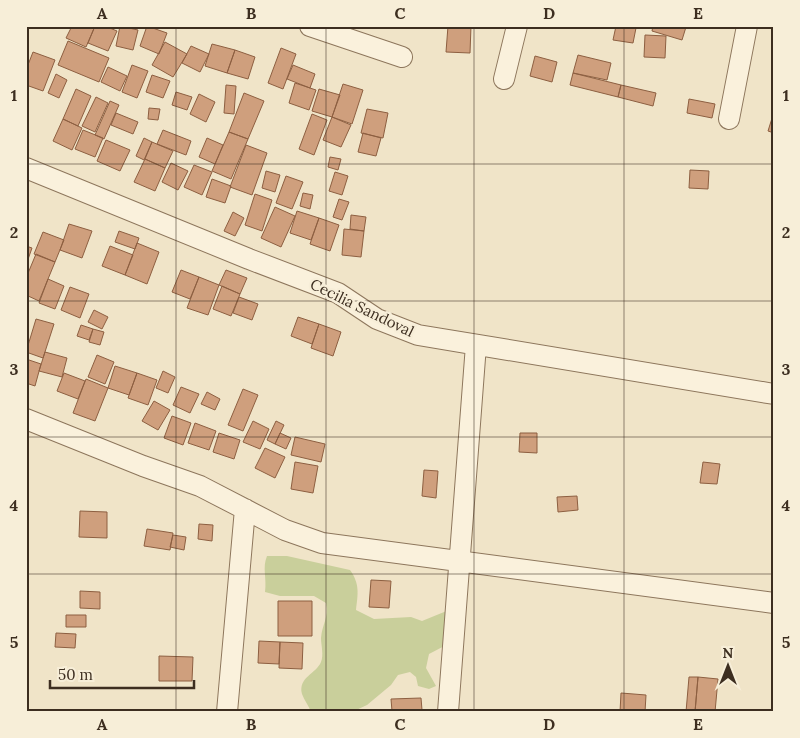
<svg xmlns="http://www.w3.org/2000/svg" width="800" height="738" viewBox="0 0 800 738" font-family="Lora,serif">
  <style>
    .green { fill: #c9cf9b }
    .building { fill: #cf9f7d; stroke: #8d5f41 }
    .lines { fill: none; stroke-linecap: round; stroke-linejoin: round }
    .street-casing { stroke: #8d765c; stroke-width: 22 }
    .street { stroke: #faf1dc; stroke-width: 20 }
    .grid { fill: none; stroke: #3d2e20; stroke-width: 1; stroke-opacity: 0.55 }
    .labels { text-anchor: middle; stroke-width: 5; stroke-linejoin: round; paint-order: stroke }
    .street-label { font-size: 15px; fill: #3d2e20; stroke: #f7eed8 }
    .neatline { fill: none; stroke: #3d2e20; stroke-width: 2 }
    .grid-label { font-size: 16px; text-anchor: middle; font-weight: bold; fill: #3d2e20 }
  </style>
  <rect width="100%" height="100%" fill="#f0e4c8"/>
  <path class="green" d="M267 556H287L350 570C360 584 358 594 356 610L374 619 411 617 422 621 449 610 452 642 429 654 426 668 436 686 429 689 418 686 416 677 410 672 398 675 391 685 367 705 352 712H311C309 706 304 700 302 694 298 677 316 674 321 662 324 655 321 645 321 638 322 624 329 618 326 603L314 596H280L265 592C267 578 262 568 267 556Z"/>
  <path class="building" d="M72 26H95L86 47 66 38Z
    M95 26H105L117 31 108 51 88 43Z
    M120 26 138 30 133 50 116 46Z
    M147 26 167 33 159 54 140 46Z
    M448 26H471L470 53 446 52Z
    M616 26 636 28 633 43 613 40Z
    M653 26H682L686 27 682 40 652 31Z
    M645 35 666 36 665 58 644 57Z
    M68 41 109 58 99 82 58 65Z
    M165 42 187 54 173 77 152 65Z
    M212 44 235 50 227 73 205 66Z
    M191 46 209 54 200 72 182 63Z
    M281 48 296 54 283 89 268 83Z
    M235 50 255 57 248 79 227 73Z
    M33 52 55 60 43 91 26 85V70Z
    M578 55 611 63 607 80 573 73Z
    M535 56 557 62 552 82 530 76Z
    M132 65 148 71 137 98 122 92Z
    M293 65 315 74 310 88 287 79Z
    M108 67 127 76 120 91 101 82Z
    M573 73 621 85 618 97 570 85Z
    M56 74 67 80 59 98 48 93Z
    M152 75 170 81 163 98 146 92Z
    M295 83 316 90 309 110 289 103Z
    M343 84 363 90 352 124 332 117Z
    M226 85 236 86 234 114 224 113Z
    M621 85 656 93 653 106 618 97Z
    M76 89 91 96 78 126 63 119Z
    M319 89 340 95 332 117 312 111Z
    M176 92 192 97 187 110 172 105Z
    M244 93 264 101 248 139 229 132Z
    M199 94 215 102 206 122 190 114Z
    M96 97 108 103 95 132 82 126Z
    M689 99 715 104 712 118 687 113Z
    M110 101 119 105 104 139 95 135Z
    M149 108 160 109 158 120 148 119Z
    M367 109 388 113 383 138 361 133Z
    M116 113 138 122 133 134 111 125Z
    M312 114 327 120 314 155 299 149Z
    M773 115H774V133L768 131Z
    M332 117 351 125 341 147 323 140Z
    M63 119 82 128 72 150 53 141Z
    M83 130 103 138 95 157 75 149Z
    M163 130 191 141 186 155 157 144Z
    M229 132 248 139 231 179 212 171Z
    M363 133 381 138 376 156 358 152Z
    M144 138 152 142 144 160 136 156Z
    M207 138 223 145 215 164 199 157Z
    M106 140 130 150 120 171 97 161Z
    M152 142 173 151 165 168 145 159Z
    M246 145 267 153 252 195 230 187Z
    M330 157 341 159 338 170 328 167Z
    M145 159 165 168 155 191 134 182Z
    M171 163 188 171 178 190 162 182Z
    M194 165 212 172 202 195 184 187Z
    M690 170 709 171 708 189 689 188Z
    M266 171 280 175 275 192 262 188Z
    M335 172 348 176 342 195 329 191Z
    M286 176 303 182 292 209 276 203Z
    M212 179 231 186 225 203 206 197Z
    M303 193 313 195 310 209 300 206Z
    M255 194 272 200 262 231 245 225Z
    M339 199 349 202 342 220 333 217Z
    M275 207 295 216 281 247 261 238Z
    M297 211 319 218 311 240 290 233Z
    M233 212 244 218 235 236 224 231Z
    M351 215 366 217 364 231 350 229Z
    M319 218 339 225 330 251 310 244Z
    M69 224 92 231 82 258 60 250Z
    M344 229 364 231 361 257 342 255Z
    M119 231 139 238 135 249 115 242Z
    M43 232 64 240 55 262 34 254Z
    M137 243 159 252 147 284 125 275Z
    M26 246 32 248 26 265Z
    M110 246 133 255 125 275 102 266Z
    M36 254 55 262 39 301 26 295V278Z
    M181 270 199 277 190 299 172 292Z
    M226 270 247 278 240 294 219 285Z
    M199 277 219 285 208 315 187 308Z
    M48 279 64 286 55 309 39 303Z
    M222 286 240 294 231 316 213 309Z
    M70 287 89 294 80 318 61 310Z
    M239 297 258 304 252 320 233 313Z
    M94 310 108 317 102 329 88 322Z
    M298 317 319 324 312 344 291 336Z
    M36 319 54 324 43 358 26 352Z
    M319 324 341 332 333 356 311 348Z
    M81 325 93 329 89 340 77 336Z
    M93 329 104 332 100 345 89 342Z
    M45 352 67 358 62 377 39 371Z
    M97 355 114 362 105 384 88 377Z
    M26 359 41 364 35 386 26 383Z
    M115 366 137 373 129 395 108 388Z
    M163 371 175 377 168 393 156 388Z
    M64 373 85 381 78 399 57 391Z
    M137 373 157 380 148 405 128 398Z
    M86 379 108 388 95 421 73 413Z
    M181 387 199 394 190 413 173 405Z
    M243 389 258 395 243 431 228 425Z
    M207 392 220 399 215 410 201 404Z
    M154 401 170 410 158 430 142 421Z
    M172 416 191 423 183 445 164 438Z
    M253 421 269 429 260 449 243 442Z
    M276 421 284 425 275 444 267 440Z
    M195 423 216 431 209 450 188 443Z
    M219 433 240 440 234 459 213 452Z
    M280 433 291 438 286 449 275 444Z
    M520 433H537V453L519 452Z
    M295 437 325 444 321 462 291 455Z
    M265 448 285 457 275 478 255 468Z
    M295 462 318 466 313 493 291 489Z
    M703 462 720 464 717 484 700 483Z
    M424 470 438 471 436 498 422 496Z
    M577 496 578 510 558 512 557 497Z
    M80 511 107 512V538L79 537Z
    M199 524 213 525 212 541 198 539Z
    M147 529 173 533 170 550 144 546Z
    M173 535 186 537 184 550 170 547Z
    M371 580 391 581 389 608 369 607Z
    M80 591 100 592V609L80 608Z
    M278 601H312V636H278Z
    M66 615H86V627H66Z
    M56 633 76 634 75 648 55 647Z
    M259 641 280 642 279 664 258 663Z
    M280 642 303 643 302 669 279 668Z
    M159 656 193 657 192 681H159Z
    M689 677H698L695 712H686Z
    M698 677 718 679 715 712H695Z
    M621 693 646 695 645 712H620Z
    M421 698 422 710 392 711 391 699Z"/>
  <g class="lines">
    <defs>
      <path id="street" d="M310 26 402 57
        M504 79 517 26
        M729 119 747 26
        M26 168 249 259 338 293 377 319 418 335 774 394
        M26 419 143 466 200 486 285 530 322 543 774 603
        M227 712 245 509
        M448 712 476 345"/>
    </defs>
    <use href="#street" class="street-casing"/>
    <use href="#street" class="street"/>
  </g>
  <path class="grid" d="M176 26V712M326 26V712M474 26V712M624 26V712M26 164H774M26 301H774M26 437H774M26 574H774"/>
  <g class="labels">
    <g class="street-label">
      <text transform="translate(362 308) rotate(26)" y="5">Cecilia Sandoval</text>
    </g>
  </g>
  <rect width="800" height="738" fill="none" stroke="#f7eed8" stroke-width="55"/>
  <g transform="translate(728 666)" stroke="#f7eed8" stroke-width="4" paint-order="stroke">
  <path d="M0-4L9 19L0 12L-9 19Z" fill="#3d2e20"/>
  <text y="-8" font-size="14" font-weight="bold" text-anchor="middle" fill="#3d2e20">N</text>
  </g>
  <path d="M50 680v8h144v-8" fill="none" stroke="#3d2e20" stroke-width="2.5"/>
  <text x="58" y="680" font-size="15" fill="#3d2e20" stroke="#f7eed8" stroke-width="4" paint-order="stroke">50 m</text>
  <rect x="28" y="28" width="744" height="682" class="neatline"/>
  <g class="grid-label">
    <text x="102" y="19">A</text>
    <text x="251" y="19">B</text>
    <text x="400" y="19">C</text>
    <text x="549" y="19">D</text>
    <text x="698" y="19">E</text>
    <text x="14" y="101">1</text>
    <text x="786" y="101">1</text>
    <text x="14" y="238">2</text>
    <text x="786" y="238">2</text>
    <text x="14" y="375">3</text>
    <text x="786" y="375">3</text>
    <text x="14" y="511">4</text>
    <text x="786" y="511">4</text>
    <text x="14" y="648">5</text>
    <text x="786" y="648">5</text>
    <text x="102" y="730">A</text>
    <text x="251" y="730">B</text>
    <text x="400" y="730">C</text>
    <text x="549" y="730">D</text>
    <text x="698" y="730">E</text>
  </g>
</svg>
